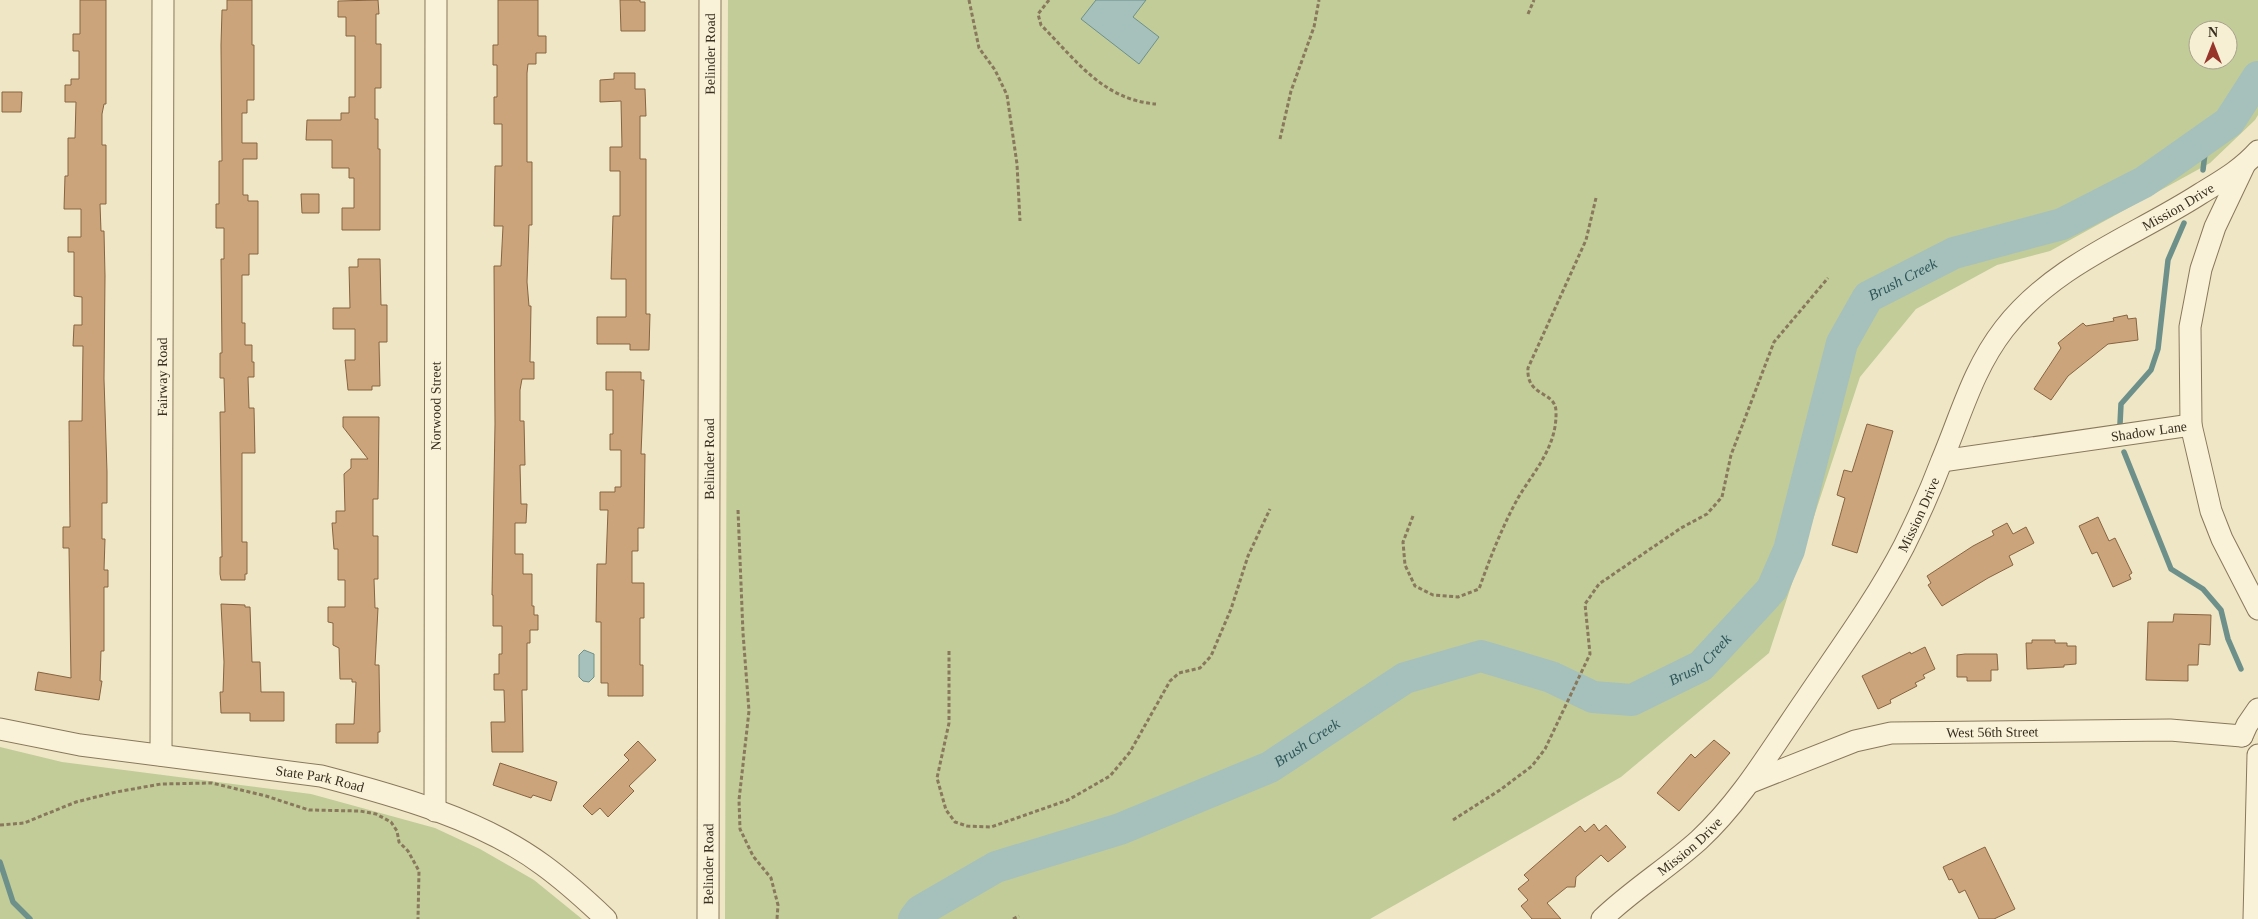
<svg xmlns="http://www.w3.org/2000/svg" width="2258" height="919" viewBox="0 0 2258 919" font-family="'Times New Roman',serif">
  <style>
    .green { fill: #c1cc98; fill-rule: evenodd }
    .water { fill: #a6c1bc; stroke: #6d908a }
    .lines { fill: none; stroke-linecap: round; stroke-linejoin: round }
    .stream { stroke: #6d908a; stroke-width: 5.5 }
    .river { stroke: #a6c1bc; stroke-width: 32 }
    .building { fill: #cca47b; stroke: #886441 }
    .street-casing { stroke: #89785b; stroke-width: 23 }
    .path { stroke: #89785b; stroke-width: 3; stroke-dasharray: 4 2.5; stroke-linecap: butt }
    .street { stroke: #f9f2d8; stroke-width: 21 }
    .labels { text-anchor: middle; stroke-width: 5; stroke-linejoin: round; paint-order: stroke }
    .street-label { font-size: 14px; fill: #392e1f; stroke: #f6efd4 }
    .water-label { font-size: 15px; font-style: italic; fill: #2e5759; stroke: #f6efd4 }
  </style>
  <rect width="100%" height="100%" fill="#eee6c5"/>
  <path class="green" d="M728 0H2258V115L2255 120 2210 163 2050 251 1997 265 1916 309 1860 377 1769 653 1621 777 1370 919H725ZM2198 30H2228V60H2198Z
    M0 747 62 762 311 794 435 828 480 849 534 880 582 919H0Z"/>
  <path class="water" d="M1096 0H1146L1133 17 1159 37 1139 64 1081 19Z
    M584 650 594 654V677L589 682 583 681 579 677V655Z"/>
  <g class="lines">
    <path class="stream" d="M2203 170 2207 137
      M2120 424 2121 404 2151 370 2158 349 2168 260 2184 223
      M2124 452 2171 569 2203 589 2221 610 2228 639 2241 669
      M0 862 13 902 30 919"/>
    <path class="river" id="s1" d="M914 919 920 911 996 867 1120 829 1270 767 1405 678 1481 656 1551 677 1593 697 1632 700 1701 666 1772 589 1789 550 1842 343 1868 297 1954 253 2062 224 2144 182 2229 122 2258 77"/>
  </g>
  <path class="building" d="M80 0H106V104H104L102 114V145H106V204H100L101 231H104L105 276 104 379 107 472V503H102V539H105L104 570H108V587H104V651H101L100 681H102L99 700 35 690 38 672 71 678 69 548H63V527H70L69 421H82L83 346H73L74 325H82V297L74 296V252H68V237H81V209H64L65 176H68V138H75L76 102H65V85H71V79H79V51H73V34H80Z
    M227 0H252V45H254V100H247V113H242V143H257V159H243V195H248V201H258V254H249V275H242V323H245V345H252V362H254V377H248L249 408H254L255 453H242V542H247V574H245V580H221L220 574V557H222L220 412H225L224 378H220V353H222L221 259H224V228H216V204H219V161H222L221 45 222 10H227Z
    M378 0 379 14H376V44H381V88H375V119H378V149H380V230H342V208H354V178H349V168H332V140H306L307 120H341V113H349V97H355V36H346V17H338V1Z
    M498 0H538V36H546V53H536V64H528L527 73V162H532V225H529L527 282 529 306H531L530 362H534V379H522L520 390V421H524L525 465H520L521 504H527L526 523H515V554H523V574H532V606H534V615H538V630H530V643H527V690H522L523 752H492L491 722H505L504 690H494V674H499V654H502V626H493V595H492L495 424 494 266H501L503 226H494L495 166H502V124H494V97H497V65H493V45H498Z
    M620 0H640V2H645V31H621Z
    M614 73H635V89H645L646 116H640V159H646V314H650L649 350H630V344H597V317H626V279H611L613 216H620V171H610V147H622L621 101 600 102V80L614 79Z
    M2 92H22L21 112H2Z
    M301 194H319V213H302Z
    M358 259H380L381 305H387V342H379L380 386H372V390H348L345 360H355V329H333V308H350L349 267H358Z
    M2127 315 2128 319 2136 318 2138 340 2108 344 2068 376 2051 400 2034 389 2061 348 2058 343 2079 326 2083 323 2086 326 2114 321 2113 318Z
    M606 372H641V380H644L641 454H645L644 528H638V551H632V583H644V618H640V665H643V696H608V683H601V622H596L597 564H606L608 510H600V492H615V487H621V450H610V434H613V390H606Z
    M343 417H379L378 499H373V536H378V579H374L375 608H378L375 665H379L380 732H378V743H336V724H354L356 682H352V679H340L339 648 333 645V623L328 622V607H345V580H338V549H334L332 523H336V511H345L344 474 351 468V459H368L343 427Z
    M1867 424 1893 431 1857 553 1832 545 1845 498 1837 495 1844 470 1852 472Z
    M2098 517 2109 541 2115 538 2132 573 2129 575 2131 579 2113 587 2097 552 2092 554 2079 526Z
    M2007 523 2013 534 2026 527 2034 543 2009 556 2013 565 1988 578 1942 606 1928 585 1931 583 1927 576 1973 546 1994 535 1992 531Z
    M221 604 245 605V607H250L252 662H260L261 692H284V721H250V713H221L220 692H223L224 662Z
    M2174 614 2211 615 2210 645 2199 644 2198 665H2188V681L2146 680 2148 622H2173Z
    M2032 640H2055V643H2067V646H2076V664L2064 665V667L2027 669 2026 643H2032Z
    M1925 647 1935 669 1923 675 1925 678 1915 683 1917 686 1890 700 1891 703 1878 709 1862 676 1910 652 1911 654Z
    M1965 654H1997L1998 670H1991V681H1967V677H1957V655Z
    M1714 740 1730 753 1679 811 1657 793 1691 754 1695 758Z
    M638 741 656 760 629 786 634 791 608 817 600 808 592 815 583 806 629 760 624 755Z
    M500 763 557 782 551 801 533 795 531 798 493 785Z
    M1594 824 1599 831 1606 825 1626 847 1608 862 1601 855 1576 877 1575 887H1567L1547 903 1561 919H1532L1521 906 1528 900 1518 889 1529 880 1524 875 1580 826 1585 832Z
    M1985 847 2015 909 1994 919H1979L1965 890 1959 893 1952 879 1949 880 1943 867Z"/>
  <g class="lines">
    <defs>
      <g id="street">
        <path d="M2244 166 2215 227 2201 269 2190 327 2191 425 2211 511 2222 539 2258 609"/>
        <path id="s2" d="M1942 461 2191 425"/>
        <path id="s3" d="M0 729 80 745 321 776C394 795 481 819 543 865 565 881 586 900 606 919"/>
        <path d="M2242 736 2247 725 2258 709"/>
        <path id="s4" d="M161 755 163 0"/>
        <path id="s5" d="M1751 782 1855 741 1891 733 2170 730 2242 736"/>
        <path id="s6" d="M435 811 436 0"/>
        <path id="s7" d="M708 919 710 0"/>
        <path id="s8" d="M1602 919C1632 890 1668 868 1699 840 1742 800 1772 748 1806 699 1839 650 1876 600 1904 546 1918 518 1931 489 1942 460 1961 415 1973 369 2004 329 2054 264 2133 237 2200 194 2221 181 2241 170 2258 151"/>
        <path d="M2254 919 2258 755"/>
      </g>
    </defs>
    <use href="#street" class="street-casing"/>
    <path class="path" d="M969 0 979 48 995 70 1007 95 1017 164 1020 221
      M1049 0 1038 14 1041 25C1076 60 1103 100 1156 104
      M1528 14 1534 0
      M1280 139 1291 91 1314 27 1319 0
      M738 510 743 633 749 711 739 800 740 829 753 856 771 878 778 905 777 919
      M1413 516 1403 542 1405 565 1415 586 1433 595 1458 597 1479 589C1490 558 1502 527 1518 498 1534 471 1557 447 1556 412 1556 390 1526 398 1528 368L1586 240 1596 198
      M949 651V723L937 778 946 810 955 822 967 826 991 827 1068 800 1110 776 1130 752 1170 681 1179 673 1200 668 1211 656 1231 609 1248 556 1270 509
      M1453 820 1500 790 1532 766 1545 749 1590 654 1585 604 1599 584 1681 528 1707 514 1722 497 1731 455 1774 342 1828 278
      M0 825 24 823 76 802 116 792 161 784 212 783 266 796 309 810 360 811 376 814 391 822 397 831 399 842 408 851 419 871 418 919
      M1013 919 1019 916"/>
    <use href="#street" class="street"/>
  </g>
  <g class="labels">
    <g class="street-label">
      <text dy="5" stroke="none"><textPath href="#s7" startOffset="865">Belinder Road</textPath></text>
      <text dy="5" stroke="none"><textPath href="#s8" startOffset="938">Mission Drive</textPath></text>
      <text dy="5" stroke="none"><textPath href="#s4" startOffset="378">Fairway Road</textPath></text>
      <text dy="5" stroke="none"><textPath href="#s6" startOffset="405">Norwood Street</textPath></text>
      <text dy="5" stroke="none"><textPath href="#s2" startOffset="209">Shadow Lane</textPath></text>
      <text dy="5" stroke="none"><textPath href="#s7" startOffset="460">Belinder Road</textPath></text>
      <text dy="5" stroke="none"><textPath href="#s8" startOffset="519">Mission Drive</textPath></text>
      <text dy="5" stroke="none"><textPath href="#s5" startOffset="250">West 56th Street</textPath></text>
      <text dy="5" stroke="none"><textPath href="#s3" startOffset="324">State Park Road</textPath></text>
      <text dy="5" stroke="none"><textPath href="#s8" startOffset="114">Mission Drive</textPath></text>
      <text dy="5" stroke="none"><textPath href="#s7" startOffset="55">Belinder Road</textPath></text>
    </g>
    <g class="water-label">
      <text dy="5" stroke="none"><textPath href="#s1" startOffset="1319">Brush Creek</textPath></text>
      <text dy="5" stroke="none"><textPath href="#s1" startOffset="869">Brush Creek</textPath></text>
      <text dy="5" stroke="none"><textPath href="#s1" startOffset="434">Brush Creek</textPath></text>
    </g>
  </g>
  <g transform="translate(2213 45)"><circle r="24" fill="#f6efd4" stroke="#aaa28c"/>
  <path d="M0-4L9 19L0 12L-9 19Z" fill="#98352b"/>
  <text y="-8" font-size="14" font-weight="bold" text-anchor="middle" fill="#392e1f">N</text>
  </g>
</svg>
